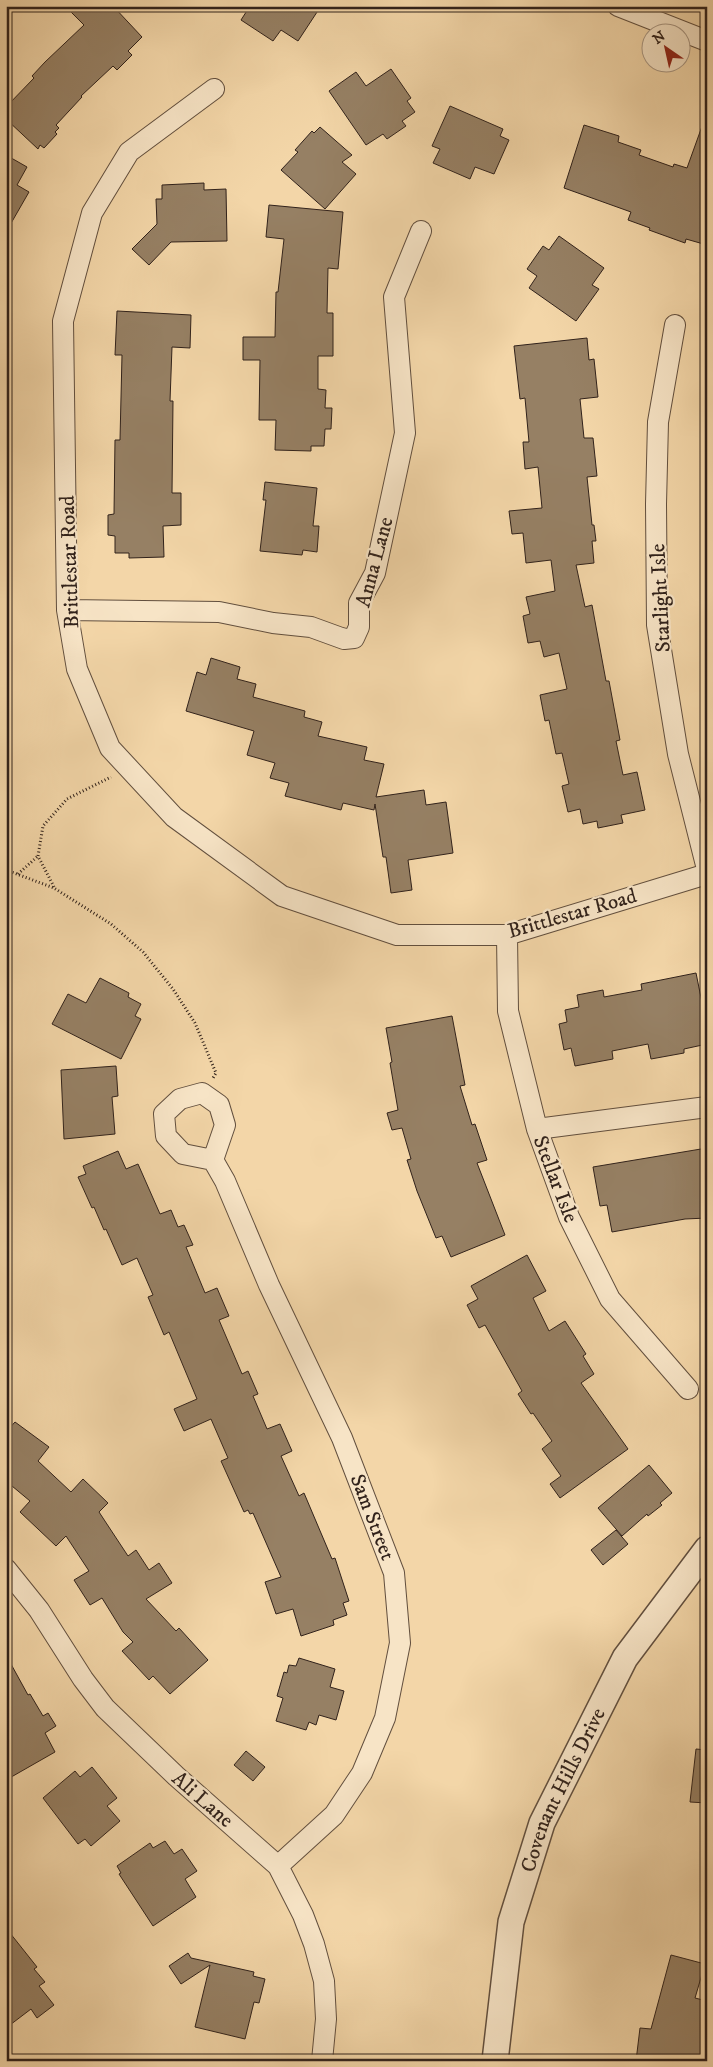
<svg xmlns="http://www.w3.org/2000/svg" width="713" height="2067" viewBox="0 0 713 2067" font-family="'IM FELL DW Pica',serif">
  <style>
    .building { fill: #968064; stroke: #31221b }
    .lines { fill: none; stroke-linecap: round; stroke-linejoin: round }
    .minor-casing { stroke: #624f3e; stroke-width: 22 }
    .tertiary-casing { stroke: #624f3e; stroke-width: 28 }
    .path { stroke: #31221b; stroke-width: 3; stroke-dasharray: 1 2.5; stroke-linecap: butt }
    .minor { stroke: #f7e4c6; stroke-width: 20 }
    .tertiary { stroke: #f7e4c6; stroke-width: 25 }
    .labels { text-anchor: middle; stroke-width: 4.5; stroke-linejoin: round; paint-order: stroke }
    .street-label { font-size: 21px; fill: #31221b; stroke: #f7e4c6 }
  </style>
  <rect width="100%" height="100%" fill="#f3d6a8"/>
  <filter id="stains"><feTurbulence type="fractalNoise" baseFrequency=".004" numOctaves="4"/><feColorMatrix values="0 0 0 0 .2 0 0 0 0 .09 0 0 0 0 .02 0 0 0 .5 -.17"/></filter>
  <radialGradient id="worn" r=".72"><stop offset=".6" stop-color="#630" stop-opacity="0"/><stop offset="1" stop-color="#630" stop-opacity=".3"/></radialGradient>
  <path class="building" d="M65 6H113L142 37 128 51 132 55 117 70 113 66 81 96 82 97 56 125 59 128 55 132 57 134 44 148 40 145 38 149 6 119V107L34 78 32 76 45 62 84 25Z
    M250 6H321L298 41 281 30 273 41 241 20Z
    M391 69 411 98 407 101 415 112 402 121 406 126 387 139 383 134 366 145 329 91 356 72 366 86Z
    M450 106 503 129 500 136 509 140 494 174 475 167 470 179 433 163 440 149 432 146Z
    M705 118H707V245L686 239 685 243 649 230 650 228 628 220 631 212 564 188 584 125 619 136 618 142 641 150 639 155 673 167 674 164 687 168Z
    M320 127 352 155 342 162 356 174 325 209 281 170 298 152 295 150 312 131 314 133Z
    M6 155 27 167 17 185 29 192 6 232Z
    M204 183V190L226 189 227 241 171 242 149 265 132 249 157 224 156 199H162V185Z
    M269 205 343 212 338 269 328 268 327 313H333V356H318V389L326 390 325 408H332L331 429H325L324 446H311V451L275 450 276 420H259L260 360H243V337H275L276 292H278L284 239 266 237Z
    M559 236 604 268 592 285 599 289 576 321 529 288 537 276 527 269 543 246 549 250Z
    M117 311 191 315 190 348 172 347 170 401H173L172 493H181V525L163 526 164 557 129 558V553H115V536L108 535V515L114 514 115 440H120L122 355H115Z
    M587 338 589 360 594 359 598 397 580 399 584 438H593L597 476 587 477 592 525H594L596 541H592L594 563 576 565 585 607 592 605 606 681H609L620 740 616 741 623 775 637 772 645 810 621 815 623 823 598 828 597 821 583 824 580 809 568 812 562 786 569 784 562 753 556 754 549 720 545 721 540 695 567 689 559 653 544 657 540 641 528 643 523 616 530 614 526 597 555 591 551 560 526 563 523 533 512 534 509 511 542 508 538 467 525 469 523 442H529L525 398 520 399 514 346Z
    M265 482 317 488 313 526H319L317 552 303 550 302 555 260 551 266 500H263Z
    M211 658 240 667 237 679 256 684 253 697 305 711 304 717 322 722 318 736 367 747 364 760 384 764 376 797 424 790 426 805 446 802 453 853 408 860 412 890 391 893 386 857H383L375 804 374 810 343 803 341 810 285 796 289 783 270 778 275 763 247 755 254 731 186 711 197 672 206 675Z
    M696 973 707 1027V1044L684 1049V1053L651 1059 648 1044 612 1051 613 1059 575 1066 571 1048 564 1050 559 1024 567 1022 565 1010 579 1007 577 995 603 990 604 997 642 990 641 984Z
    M100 978 129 993 128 997 141 1004 135 1016 141 1019 121 1059 52 1024 68 994 86 1003Z
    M452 1016 465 1085 460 1086 472 1125 475 1124 487 1160 477 1163 505 1235 451 1257 442 1236 436 1238 417 1191 407 1160 411 1159 402 1128 392 1130 387 1113 398 1110 390 1063 392 1062 386 1028Z
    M116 1066 118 1096 112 1097 115 1134 64 1139 61 1070Z
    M707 1148V1218L685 1219 612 1232 607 1205 600 1206 593 1167Z
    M118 1151 126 1169 138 1164 160 1214 171 1210 178 1227 184 1225 193 1245 186 1247 205 1293 217 1288 229 1316 219 1320 242 1374 248 1371 258 1394 253 1396 267 1429 280 1424 292 1451 281 1456 299 1496 304 1493 332 1559 335 1558 349 1601 343 1603 347 1615 333 1620 334 1625 301 1636 293 1609 276 1614 265 1582 281 1577 253 1513 250 1514 248 1510 244 1512 221 1461 228 1458 211 1419 184 1431 174 1409 197 1399 169 1332 164 1335 148 1297 153 1295 137 1258 122 1265 106 1229 104 1230 94 1207 92 1208 78 1177 86 1174 83 1166Z
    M527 1255 546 1291 533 1298 549 1331 565 1321 586 1354 583 1356 594 1374 581 1383 628 1449 560 1498 550 1484 561 1476 542 1449 552 1441 533 1413 531 1414 518 1394 522 1391 485 1325 479 1328 467 1305 478 1299 471 1286Z
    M15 1422 49 1447 38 1461 71 1492 83 1479 108 1503 99 1512 128 1556 136 1550 149 1570 159 1563 172 1583 146 1599 176 1631 179 1628 208 1660 170 1694 153 1676 149 1680 122 1651 133 1642 123 1632 102 1598 90 1605 74 1580 89 1571 66 1536 56 1546 20 1512 30 1501 6 1481V1432Z
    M649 1465 672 1493 660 1503 662 1505 648 1516 647 1514 622 1536 598 1508Z
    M616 1530 628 1544 603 1565 591 1550Z
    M6 1655 28 1695 30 1694 43 1716 48 1713 56 1726 45 1733 55 1752 6 1780Z
    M299 1658 335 1669 330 1687 344 1691 336 1720 319 1715 316 1725 309 1722 306 1730 276 1721 283 1698 277 1696 284 1672 287 1673 289 1665 296 1666Z
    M696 1749 707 1750V1803L690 1802Z
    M246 1751 265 1767 253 1781 234 1765Z
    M92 1767 117 1798 107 1806 120 1821 91 1846 85 1839 78 1844 43 1798 75 1771 80 1777Z
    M165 1841 174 1854 182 1849 197 1871 185 1879 196 1897 153 1926 119 1874 121 1873 117 1866 150 1843 153 1848Z
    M6 1928 37 1967 34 1969 45 1982 39 1986 54 2005 37 2018 31 2009 6 2028Z
    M188 1953 191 1958 254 1972 253 1976 265 1979 259 2003 254 2002 245 2039 195 2027 210 1965 181 1984 169 1966Z
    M671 1955 705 1964 695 1998 707 2001V2061H636L640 2028 651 2029Z"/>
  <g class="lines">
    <defs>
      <path id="minor" d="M618 6 707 41
        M214 89 129 152 92 213 63 321 67 610 77 669 110 748 174 817 282 896 397 935H507L707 874
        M675 325 658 422 656 504 657 625 678 754 707 869
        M67 610 219 612 273 623 311 627 344 639 354 638 359 627V603L375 573 405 433 394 297 421 231
        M507 935 508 1011 537 1129 569 1217 610 1299 688 1389
        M537 1129 707 1107
        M213 1160 183 1154 166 1136 164 1114 180 1099 202 1093 219 1105 225 1125 213 1160 225 1181 269 1285 342 1438 394 1573 400 1643 385 1718 362 1773 334 1815 278 1866
        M6 1569 39 1610 83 1679 105 1708 176 1776 278 1866 303 1915 314 1944 324 1981 326 2019 322 2061"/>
      <g id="tertiary">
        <path id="s1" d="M495 2061 511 1922 542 1823 625 1658 707 1549"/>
      </g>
    </defs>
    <use href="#minor" class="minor-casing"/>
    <use href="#tertiary" class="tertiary-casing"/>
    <path class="path" d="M6 870 54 888 111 924 143 952 173 989 195 1023 216 1073 213 1078
      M18 874 38 856
      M54 887 38 856 43 826 67 799 111 777"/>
    <use href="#minor" class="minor"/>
    <use href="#tertiary" class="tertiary"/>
  </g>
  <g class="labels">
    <g class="street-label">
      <text transform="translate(69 562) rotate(-92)" y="7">Brittlestar Road</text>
      <text transform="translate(374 562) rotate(-75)" y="7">Anna Lane</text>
      <text transform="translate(660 598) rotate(-93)" y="7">Starlight Isle</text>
      <text transform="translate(572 913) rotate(-16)" y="7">Brittlestar Road</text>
      <text transform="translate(556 1179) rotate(69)" y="7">Stellar Isle</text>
      <text transform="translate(373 1517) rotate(69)" y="7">Sam Street</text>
      <text dy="7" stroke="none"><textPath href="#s1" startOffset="282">Covenant Hills Drive</textPath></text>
      <text transform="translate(203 1799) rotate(41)" y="7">Ali Lane</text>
    </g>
  </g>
  <rect width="713" height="2067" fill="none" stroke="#f3d6a8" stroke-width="25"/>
  <rect x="8" y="8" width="698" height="2052" fill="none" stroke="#31221b" stroke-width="2.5"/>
  <rect x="12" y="12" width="688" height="2042" fill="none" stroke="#31221b"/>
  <g transform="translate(666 48) rotate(326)"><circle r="24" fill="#f7e4c6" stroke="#a89682"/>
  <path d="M0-4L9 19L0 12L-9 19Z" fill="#8f2418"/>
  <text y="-8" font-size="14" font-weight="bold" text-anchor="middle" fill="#31221b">N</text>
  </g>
  <rect width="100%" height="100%" filter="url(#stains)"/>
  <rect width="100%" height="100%" fill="url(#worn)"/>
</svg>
